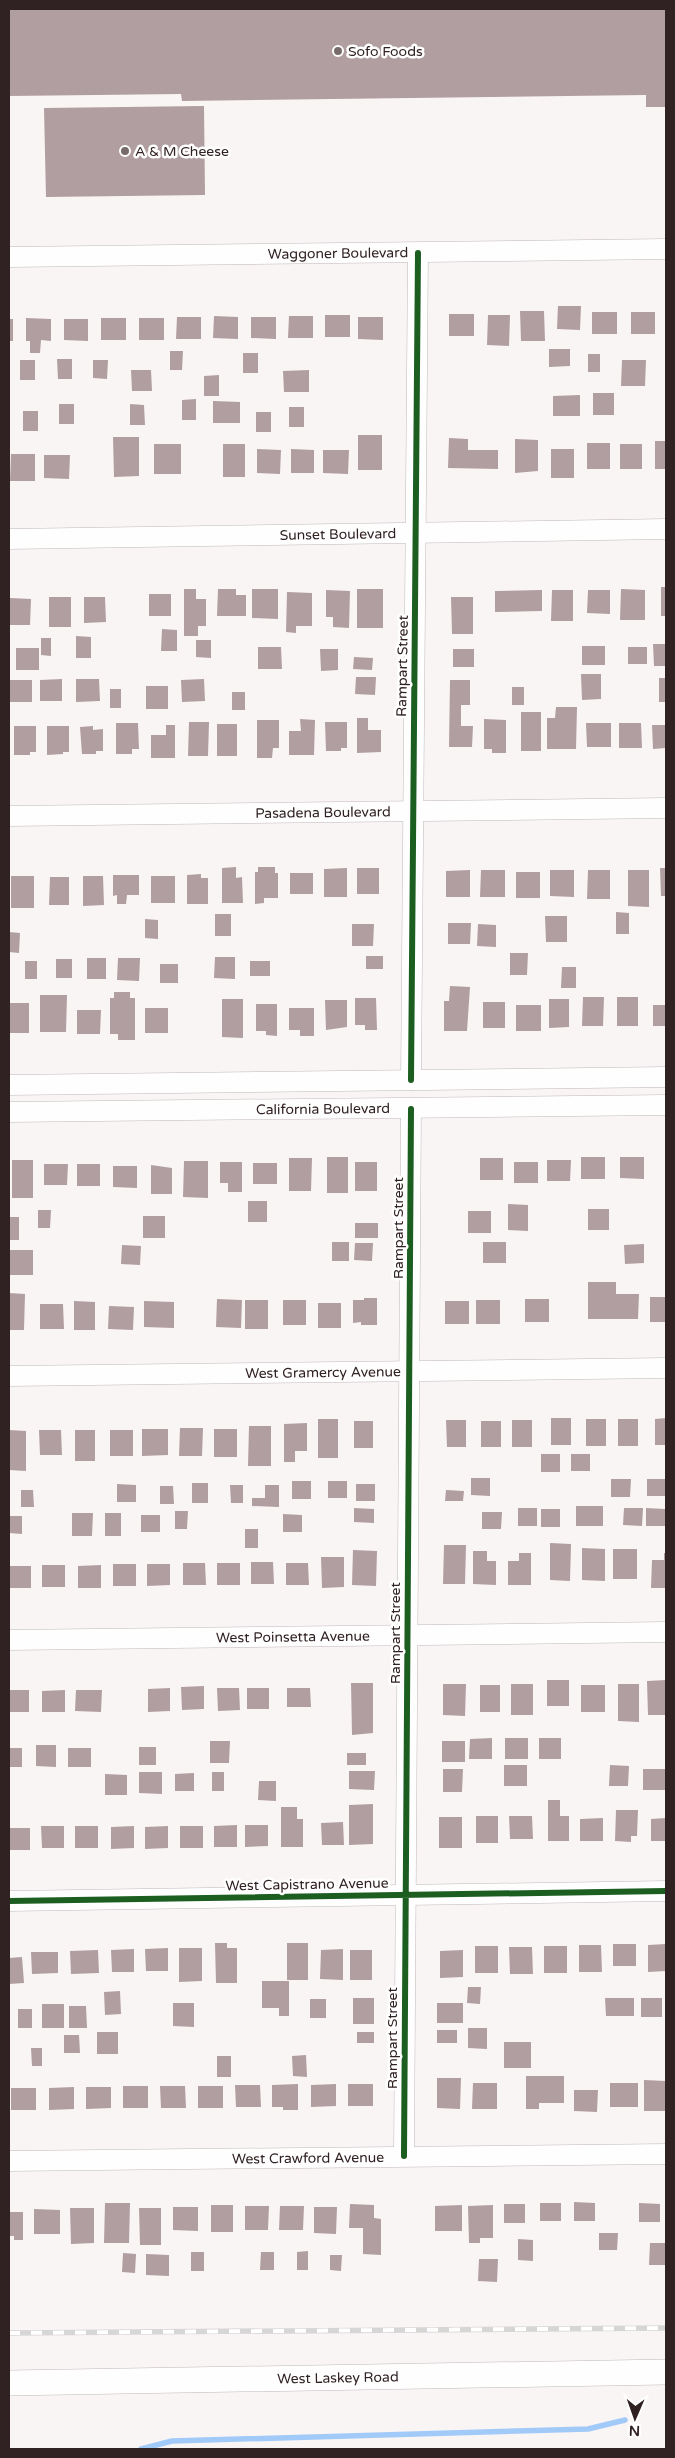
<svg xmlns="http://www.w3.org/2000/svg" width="675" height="2458" viewBox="0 0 675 2458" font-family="'Varela Round',sans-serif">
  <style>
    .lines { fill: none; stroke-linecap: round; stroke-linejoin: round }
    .stream { stroke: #a1caf8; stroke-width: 5.5 }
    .building { fill: #b09ea0 }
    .minor-casing { stroke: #c2b8b9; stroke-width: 21 }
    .major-casing { stroke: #c2b8b9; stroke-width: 26 }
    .minor { stroke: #fefefe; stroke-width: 20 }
    .major { stroke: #fefefe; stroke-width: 25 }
    .rail-casing { stroke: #d7d6d6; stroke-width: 5.5 }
    .rail { stroke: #fff; stroke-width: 4; stroke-dasharray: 11; stroke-linecap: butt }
    .cycleway-casing { stroke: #fff; stroke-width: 9 }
    .cycleway { stroke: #1b5e20; stroke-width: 6 }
    .poi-dot { fill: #776b6c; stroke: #fff; stroke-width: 2 }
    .labels { text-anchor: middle; stroke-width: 5; stroke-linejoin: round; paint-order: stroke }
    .poi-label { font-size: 14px; fill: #302122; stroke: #fff; text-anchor: start }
    .street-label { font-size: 14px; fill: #302122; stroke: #fff }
  </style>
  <rect width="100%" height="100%" fill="#faf5f5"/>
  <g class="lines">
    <path class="stream" d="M141 2449 172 2441 588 2429 625 2420"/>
  </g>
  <path class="building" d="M9 9H666V107H646V95L182 101 181 94 9 96Z
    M204 106 205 195 46 197 44 108Z
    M558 306H581L580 330 557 329Z
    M520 311H544L545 341H521Z
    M592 312H617V334H592Z
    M631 312H655V334H631Z
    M449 314H474V336H449Z
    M325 315H350V337H325Z
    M488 315H510L509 346 487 345Z
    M214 316 238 317V339L213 338Z
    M289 316H313V338H288Z
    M177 317H201V339H176Z
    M251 317H276V339L251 338Z
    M358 317H383V340L358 339Z
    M26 318 51 319V341L41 340 40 353H30V341H26Z
    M101 318H126V340H101Z
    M139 318H164V340H139Z
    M9 319H13V341H9Z
    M64 319H88V341L64 340Z
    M549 349H570V366L549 367Z
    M170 351H183L182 370H170Z
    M243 353H258V373H243Z
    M588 354H600V372H588Z
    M57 359H72V379H58Z
    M20 360H35V380H20Z
    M93 360H108L107 379 93 378Z
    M622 360H646L645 386H621Z
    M131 370H151L152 391H132Z
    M309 370V392H284L283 371Z
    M219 375V396H204V376Z
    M593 393H614V415H593Z
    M580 395V416H553V396Z
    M196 399V420H182V400Z
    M213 401 240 402V423H213Z
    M59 404H74V424H59Z
    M130 404 144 405 145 425H130Z
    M289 407H304V427H289Z
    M23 411H38V431H23Z
    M256 412H271V432H256Z
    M358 435H382V470H358Z
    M113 437H139V476L114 477Z
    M449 438 468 439V450H498V469L448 468Z
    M515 439 538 440V471L515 473Z
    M655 441H666V469H655Z
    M587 443H610V469H587Z
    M154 444H181V474H154Z
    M223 444H245V477H223Z
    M620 444H642V469H620Z
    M257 449 281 450 280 474 257 473Z
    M291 449 314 450V473H291Z
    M551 449H574V478H551Z
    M323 450H349L348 474 323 473Z
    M11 454H35V481H10Z
    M44 455H70L69 479 44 478Z
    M661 587H666V616H661Z
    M184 589H196V599H206V626H198V636H184Z
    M218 589H236V595H246V616H217Z
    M252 589H278V619L252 618Z
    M357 589H383V628H357Z
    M621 589 645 590V620H620Z
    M326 590 350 591 349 628 333 627V617H326Z
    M542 590V611L495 612V591Z
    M552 590H573V621H551Z
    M588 590H610V614L587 613Z
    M287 592 312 593V626H296V633L286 632Z
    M149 594H171V616H149Z
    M49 597H71V627H49Z
    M84 597H105L106 622 84 623Z
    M451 597H473V634H452Z
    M10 598 31 599 30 625H9Z
    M162 629 177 630V651H161Z
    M76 636 91 637V658H76Z
    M41 638H51V656L41 655Z
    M196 640H211V658L196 657Z
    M653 644H666V666H654Z
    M582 646H605V665H582Z
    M258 647H281L282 669H258Z
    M628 647H647V664H628Z
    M16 648H39V670H16Z
    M320 649H338V670L321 671Z
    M453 649H474V667H453Z
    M354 657 373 658 372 670 353 669Z
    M581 674H601V699L582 700Z
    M356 677H376L375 695 355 694Z
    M659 678H666V702H659Z
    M62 679V701H40V680Z
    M76 679H99L100 701 76 702Z
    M204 679 205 701 182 702 181 680Z
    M9 680H32V702H9Z
    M450 680H470V705H461V726H473L472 747H449Z
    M146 686H168V709H146Z
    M512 687H524V705H512Z
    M110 689H121V708H110Z
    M232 692H245V710H232Z
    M556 707H577L576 749H547V718H555Z
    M521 712H541V751H521Z
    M357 718H368V730H381V752L357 753Z
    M300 719 315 720 314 755H289V731H301Z
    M484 719 506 720V753H492V749H484Z
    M257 720H279V748H273L272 758H257Z
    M189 722H209L208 756H188Z
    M325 722H347V748H341V751H326Z
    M116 723H138L139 749H132V754H116Z
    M586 723H611V747H587Z
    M619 723H641L642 748H619Z
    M217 724H237V756H217Z
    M166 725H175V758H151V735H166Z
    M652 725H666V748L653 749Z
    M14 726H36V752H30V755H14Z
    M47 726H69V752H63V754L47 755Z
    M93 726V730L103 729V751H96V754H82L80 727Z
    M236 867V878L242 877 243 903H222V868Z
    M258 867H275V873H278V898H264V903L255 904V872H258Z
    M347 868V897H324V869Z
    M357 868H379V894H357Z
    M660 868H666V896H661Z
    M470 870V897H446V871Z
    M481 870H505V897H480Z
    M550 870H574V897L550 896Z
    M588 870H610V899H587Z
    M628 870H649V907L628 906Z
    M516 872H540V898H516Z
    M290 873H313V894H290Z
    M201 874V878H208V904H187V875Z
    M113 875H139V895H127L126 904H117V895L113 896Z
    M11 876H34V908H11Z
    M83 876H103L104 905 83 906Z
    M151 876H175V903H151Z
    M50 877H69V905H49Z
    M616 912 629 913V934H616Z
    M215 914H231V936H215Z
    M545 916H567V942H546Z
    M145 919 158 920V939L145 938Z
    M448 923H471L470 944H448Z
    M352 924H374L373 946H352Z
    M478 924 496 925V947L477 946Z
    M9 932 20 933 19 953 9 952Z
    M510 953H528L527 975H510Z
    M366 956H383V969H366Z
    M215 957H235V979L214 978Z
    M87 958H106V979H87Z
    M118 958H140L139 981 117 980Z
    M56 959H72V978H56Z
    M25 961H37V979H25Z
    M250 961H270V976H250Z
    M160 964H178V983H160Z
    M562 967H576V988H561Z
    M450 986 470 987 467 1031H444V1001H449Z
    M114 992H130V998H135V1040H118V1034H110V998H114Z
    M40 995H67L66 1032H40Z
    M583 997H604L603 1026H582Z
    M617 997H638V1026H617Z
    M355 998H376L377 1030H365V1025H355Z
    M222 999H243V1038L222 1037Z
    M549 999H569V1027L549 1028Z
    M325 1000H347V1027L326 1030Z
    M483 1002H505V1028H483Z
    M9 1003H29V1033H9Z
    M256 1004H277V1036L266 1035V1031H256Z
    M516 1005H541V1031H516Z
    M653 1005H666V1026H653Z
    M145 1008H168V1033H145Z
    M289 1008H314V1036H300V1030H289Z
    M77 1010H101L100 1034H77Z
    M327 1157H348V1193H327Z
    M581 1157H605V1179H581Z
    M620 1157H644V1179L620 1178Z
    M289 1158H312L311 1191H289Z
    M480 1158H503V1180H480Z
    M12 1160H33V1198H12Z
    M547 1160H571L570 1181H547Z
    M184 1161H208V1198L183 1197Z
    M220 1162H242V1192H228V1183H220Z
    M355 1162H377V1191H355Z
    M514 1162H538V1183H514Z
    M253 1163H277V1184H253Z
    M44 1164H68L67 1185H44Z
    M77 1164H100V1186H77Z
    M151 1165 172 1168V1194H151Z
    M113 1166H137V1188L113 1187Z
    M248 1201H267V1222H248Z
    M508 1204 528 1205V1231L508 1230Z
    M588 1209H609V1230H588Z
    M38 1210H51L50 1228H38Z
    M468 1211H491V1233H468Z
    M143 1216H165V1238H143Z
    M9 1217H19V1240H9Z
    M355 1223H378V1238H355Z
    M332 1242H349V1261H332Z
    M483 1242H506V1263H483Z
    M355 1243H373L372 1261 354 1260Z
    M644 1244V1263L625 1264 624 1245Z
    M122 1245 141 1246 140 1265 121 1264Z
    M10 1250H33V1275H10Z
    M588 1282H616V1294H639L638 1319H588Z
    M9 1293 25 1294 24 1330H9Z
    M650 1297H666V1322H650Z
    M364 1298H377V1325H361V1322L353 1323V1300H364Z
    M217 1299 242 1300 241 1328 216 1327Z
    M525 1299H549V1322H525Z
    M245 1300H268V1329H245Z
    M283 1300H306V1325H283Z
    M476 1300H500V1324H476Z
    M74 1301 95 1302V1330H74Z
    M144 1301 174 1302V1328L144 1327Z
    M445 1301H469V1324H445Z
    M318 1303H341V1328H318Z
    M40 1304H63L64 1329H40Z
    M109 1306 134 1307 133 1330 108 1329Z
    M551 1418H571V1445H551Z
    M666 1418V1445H655V1419Z
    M318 1419H338V1458H318Z
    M586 1419H606V1446H586Z
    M618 1419H638V1446H618Z
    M446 1420H466V1447H447Z
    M512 1420H532V1447H512Z
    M354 1421H373V1448H354Z
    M481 1421H501V1447H481Z
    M307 1423V1451H295V1462H284V1424Z
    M249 1426H271V1466H248Z
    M180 1428H203L202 1456H179Z
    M142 1429H168V1455L142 1456Z
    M214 1429H237V1457H214Z
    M9 1430 26 1431V1471L9 1470Z
    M39 1430H61L62 1455H40Z
    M75 1430H95V1461H75Z
    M110 1430H133V1456H110Z
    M541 1454H560V1472H541Z
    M571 1454H590V1471H571Z
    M471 1478H490V1496L471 1495Z
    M611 1479H631L630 1497H611Z
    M647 1479H666L665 1496H647Z
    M292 1481H311V1499H292Z
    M328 1481H347V1498H328Z
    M192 1483H208V1503H192Z
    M117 1484 136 1485V1502H117Z
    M356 1484H375V1501H356Z
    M230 1485H243V1503H231Z
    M265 1485H279V1507L252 1506V1498H265Z
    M160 1486H173L174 1504H160Z
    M21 1490H33L34 1507H21Z
    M446 1490 464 1491 463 1501H445Z
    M576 1506H603V1526H576Z
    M354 1508 374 1509V1523L354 1522Z
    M518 1508H537V1526H518Z
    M624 1508H643L642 1526 623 1525Z
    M646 1508 665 1509V1526H646Z
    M541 1509H560V1527H541Z
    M175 1511H188L187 1529H175Z
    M482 1512H502L501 1529H482Z
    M72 1513H93L92 1536H72Z
    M105 1513H121V1536H105Z
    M283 1514 302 1515V1532H283Z
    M141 1515H160V1532H141Z
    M9 1516H22V1534L9 1533Z
    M245 1529H258V1548H245Z
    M550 1543 571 1544 570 1581 550 1580Z
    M444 1545H466L465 1584H443Z
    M582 1548 605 1549V1581L582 1580Z
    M613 1549H637V1579H613Z
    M353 1550 377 1551 376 1586 352 1585Z
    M473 1551H487V1561H496V1585L473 1584Z
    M519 1553H531V1585H508V1561H519Z
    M664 1553H666L665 1588H651L652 1560H664Z
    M321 1557H344V1587L322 1588Z
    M251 1562H273L274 1584H251Z
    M183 1563H205L206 1585H183Z
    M217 1563H240V1585H217Z
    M286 1563H308L309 1585H286Z
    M113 1564H136V1586H113Z
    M147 1564H170V1585L147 1586Z
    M42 1565H65V1587H42Z
    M101 1565V1588H78V1566Z
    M9 1566H31V1588H9Z
    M547 1680H569V1706H547Z
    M666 1680V1715H648L647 1681Z
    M351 1683H373V1733L352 1735Z
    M443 1684H466L465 1716 443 1715Z
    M511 1684H533V1715H511Z
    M618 1684H639V1722L618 1721Z
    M480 1685H500V1712H480Z
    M581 1685H605V1712H581Z
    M204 1686V1709L182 1710 181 1687Z
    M170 1688V1711L148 1712V1689Z
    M217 1688H239L240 1710 218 1711Z
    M247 1688H269V1709H247Z
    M287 1688H310L311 1707H287Z
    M9 1690H29V1712H9Z
    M65 1690V1712H42V1691Z
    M76 1690H102L101 1712 75 1711Z
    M492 1738V1759H469L470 1739Z
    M505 1738H528V1759H505Z
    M539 1738H561V1759H539Z
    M210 1741H230L229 1763H210Z
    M442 1741H465V1762H442Z
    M36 1745H56V1767L36 1766Z
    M139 1747H156V1765H139Z
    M9 1748H22V1767H9Z
    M68 1748H91V1767H68Z
    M347 1753H366V1765H347Z
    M504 1765H527V1786H504Z
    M610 1765 629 1766 628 1786H609Z
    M443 1769H463L462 1792H443Z
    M643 1769H666V1790H643Z
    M349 1771H375L374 1790 349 1789Z
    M139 1772H162V1794L139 1793Z
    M212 1772H224V1791H212Z
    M194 1773V1791H175V1774Z
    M105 1774 127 1775V1795H105Z
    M259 1781H276V1801L258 1800Z
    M548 1800H560V1816H569V1841H548Z
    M373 1804V1844L349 1845V1805Z
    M281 1807H297V1819H303V1847H281Z
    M616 1810H638L637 1836H631V1842L615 1841Z
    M476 1816H498V1843H476Z
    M509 1816H532L533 1839H510Z
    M439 1817H462V1848H439Z
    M603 1818V1841H580V1819Z
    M666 1818V1841H651V1819Z
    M343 1822 344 1845H322L321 1823Z
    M237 1825V1847H214V1826Z
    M245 1825H268V1846L245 1847Z
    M41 1826H64V1848H42Z
    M75 1826H98V1848H75Z
    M134 1826V1848L111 1849V1827Z
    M168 1826V1848L145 1849V1827Z
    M180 1826H203V1848H180Z
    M9 1828H30V1850H9Z
    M215 1943H227V1948H237V1983H216Z
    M287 1943H308V1980H287Z
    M613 1944H636V1966H613Z
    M666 1944V1971L648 1972V1945Z
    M579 1945H601L602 1972H579Z
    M475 1946H498V1973H475Z
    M544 1946H567V1973H544Z
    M509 1947H532L533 1974H510Z
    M168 1948V1971H146L145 1949Z
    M179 1948H202V1981L179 1982Z
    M134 1949V1972H112L111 1950Z
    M343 1949V1980L320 1979 321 1950Z
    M98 1950 99 1973 71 1974 70 1951Z
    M350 1950H372V1980H350Z
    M463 1950V1977L440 1978V1951Z
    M31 1952H58V1973L32 1974Z
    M22 1957 24 1983 9 1984V1958Z
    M262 1981H289V2016H279V2008H262Z
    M468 1987H481L480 2004 467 2003Z
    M120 1991 121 2014 105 2015 104 1992Z
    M353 1998H374V2024H353Z
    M605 1998H634V2016H606Z
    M641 1998H662V2017H641Z
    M310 1999H326V2018H310Z
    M173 2003H194V2027L173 2026Z
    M437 2003H463V2023H437Z
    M42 2004H64V2028H42Z
    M69 2006H86L87 2028H69Z
    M18 2009H32V2028H18Z
    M468 2028H487V2049L468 2048Z
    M437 2030H457V2043H437Z
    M97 2032H118V2054H97Z
    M357 2032H374V2043H357Z
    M64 2035H79L80 2053H64Z
    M504 2042H531V2068H504Z
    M31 2048H42V2066H32Z
    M306 2055 307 2077 293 2076 292 2056Z
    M217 2056H231V2077H217Z
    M526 2076H564V2103H539V2109H526Z
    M437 2078H461L460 2109 437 2108Z
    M644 2080 666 2081V2111H644Z
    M473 2083H497V2109H472Z
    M610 2083H638V2107H610Z
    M298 2084V2110H283V2107H272V2085Z
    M336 2084V2106L311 2107V2085Z
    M348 2084H373V2106H348Z
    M235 2085H260L261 2107H236Z
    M123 2086H148V2108H123Z
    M160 2086H185L186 2108H161Z
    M198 2086H223V2108H198Z
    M74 2087V2109L49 2110V2088Z
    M86 2087H111V2108L86 2109Z
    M11 2088H36V2110H11Z
    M574 2090H598L597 2112 574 2111Z
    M574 2202 595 2203V2221H574Z
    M105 2203H130L129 2243H104Z
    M540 2203H561V2221H540Z
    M639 2203 660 2204V2222H639Z
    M350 2204 374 2205V2218L381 2219V2255L363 2254V2228H349Z
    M504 2204H525V2223H504Z
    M211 2205H233V2232H211Z
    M462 2205V2231H435V2206Z
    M493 2205V2238H480V2243H469L468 2206Z
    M245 2206H269L268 2230H245Z
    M280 2206H304L303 2230H279Z
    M173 2207H198V2231L173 2230Z
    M314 2207H337L336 2234 314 2233Z
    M70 2208H94V2243L71 2244Z
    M139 2208H161V2245H140Z
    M34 2209 60 2210V2234H34Z
    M9 2212H23V2240H14V2236H9Z
    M599 2233H618L617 2250H599Z
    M518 2239 533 2240V2261L518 2260Z
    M650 2243H666V2265H649Z
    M308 2251V2270H297V2252Z
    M191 2252H204V2271H191Z
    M261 2252H274V2270H260Z
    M123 2253 136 2254 135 2273 122 2272Z
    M146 2254 169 2255V2276L146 2275Z
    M330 2255H342L341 2271 330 2270Z
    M479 2259H498L497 2282 478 2281Z"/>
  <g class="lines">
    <defs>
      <g id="minor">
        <path id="s1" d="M9 257 666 249"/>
        <path id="s2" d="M9 539 666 529"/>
        <path id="s3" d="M9 816 666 808"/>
        <path d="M411 1080 418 253"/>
        <path d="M9 1085 666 1077"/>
        <path id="s4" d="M9 1112 666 1105"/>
        <path id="s5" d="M9 1376 666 1368"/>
        <path id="s6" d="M9 1640 666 1632"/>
        <path d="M9 1901 666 1891"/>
        <path d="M404 2156 411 1109"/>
        <path id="s7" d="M9 2161 666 2154"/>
      </g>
      <g id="major">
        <path id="s8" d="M9 2383 666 2372"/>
      </g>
    </defs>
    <use href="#minor" class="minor-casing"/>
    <use href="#major" class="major-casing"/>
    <use href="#minor" class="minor"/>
    <use href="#major" class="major"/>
    <defs>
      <path id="rail" d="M9 2333 666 2328"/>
    </defs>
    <use href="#rail" class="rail-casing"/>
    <use href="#rail" class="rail"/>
    <defs>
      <path id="cycleway" d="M411 1080 418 253
        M9 1901 666 1891
        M404 2156 411 1109"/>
    </defs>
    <use href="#cycleway" class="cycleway-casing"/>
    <use href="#cycleway" class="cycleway"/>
  </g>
  <g class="poi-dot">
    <circle cx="338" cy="51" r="5"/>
    <circle cx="125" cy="151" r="5"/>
  </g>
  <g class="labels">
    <g class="poi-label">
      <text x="348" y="56">Sofo Foods</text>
      <text x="135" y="156">A &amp; M Cheese</text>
    </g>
    <g class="street-label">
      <text dy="5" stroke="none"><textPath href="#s1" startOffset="329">Waggoner Boulevard</textPath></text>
      <text dy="5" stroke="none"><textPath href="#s2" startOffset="329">Sunset Boulevard</textPath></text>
      <text transform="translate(402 666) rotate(-89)" y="5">Rampart Street</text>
      <text dy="5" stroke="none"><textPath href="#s3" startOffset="314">Pasadena Boulevard</textPath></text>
      <text dy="5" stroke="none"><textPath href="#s4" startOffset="314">California Boulevard</textPath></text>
      <text transform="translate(398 1228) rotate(-90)" y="5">Rampart Street</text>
      <text dy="5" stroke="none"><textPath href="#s5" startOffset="314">West Gramercy Avenue</textPath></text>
      <text transform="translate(395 1633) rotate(-90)" y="5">Rampart Street</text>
      <text dy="5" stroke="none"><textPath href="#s6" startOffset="284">West Poinsetta Avenue</textPath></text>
      <text transform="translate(307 1884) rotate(-1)" y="5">West Capistrano Avenue</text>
      <text transform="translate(392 2038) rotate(-90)" y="5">Rampart Street</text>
      <text dy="5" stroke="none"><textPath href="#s7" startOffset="299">West Crawford Avenue</textPath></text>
      <text dy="5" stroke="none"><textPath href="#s8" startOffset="329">West Laskey Road</textPath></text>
    </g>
  </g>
  <rect width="675" height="2458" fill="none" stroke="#302122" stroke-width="20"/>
  <g transform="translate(635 2418) rotate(182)" stroke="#ffffff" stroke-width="4" paint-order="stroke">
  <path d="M0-4L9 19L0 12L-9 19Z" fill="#302122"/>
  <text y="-8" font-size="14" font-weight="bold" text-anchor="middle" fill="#302122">N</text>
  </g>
</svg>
